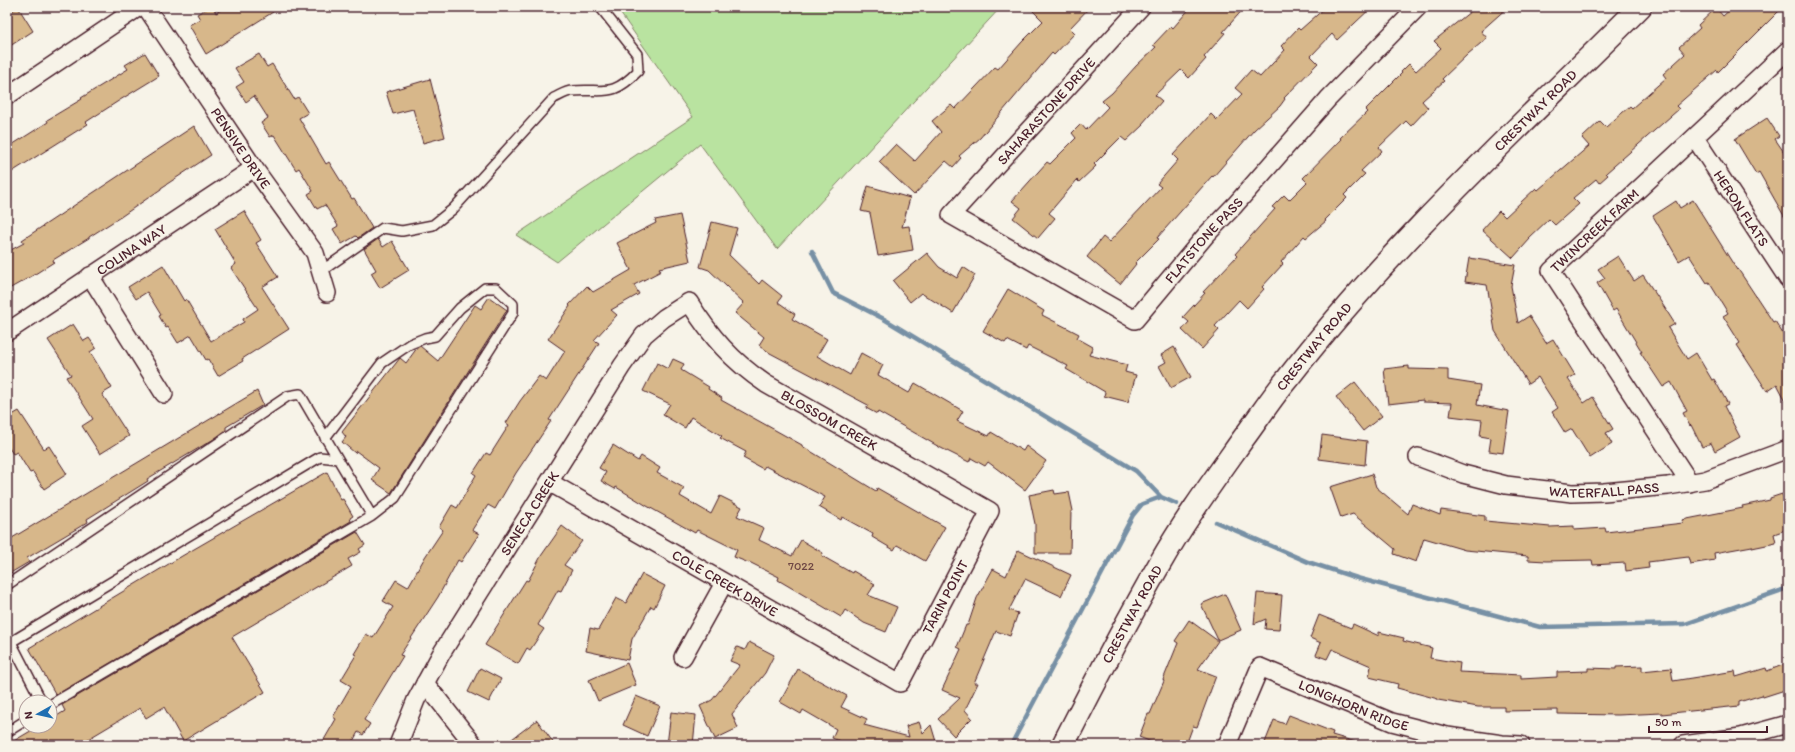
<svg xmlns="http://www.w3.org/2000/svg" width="1795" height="752" viewBox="0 0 1795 752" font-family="Itim,sans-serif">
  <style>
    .green { fill: #b9e3a0; stroke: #828166 }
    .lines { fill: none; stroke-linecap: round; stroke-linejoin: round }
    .stream { stroke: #7790a5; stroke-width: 4.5 }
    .building { fill: #d7b78a; stroke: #4a1f2b }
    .service-casing { stroke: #4a1f2b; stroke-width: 12 }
    .minor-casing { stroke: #4a1f2b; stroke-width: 20 }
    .tertiary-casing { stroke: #4a1f2b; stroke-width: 25 }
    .service { stroke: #f7f3e8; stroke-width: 9 }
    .minor { stroke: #f7f3e8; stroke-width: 17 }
    .tertiary { stroke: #f7f3e8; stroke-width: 22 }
    .labels { text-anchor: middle; stroke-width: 3.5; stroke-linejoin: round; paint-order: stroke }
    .number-label { font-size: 12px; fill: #6d4543 }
    .street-label { font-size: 14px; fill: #4a1f2b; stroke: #f7f3e8 }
  </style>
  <rect width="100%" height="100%" fill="#f7f3e8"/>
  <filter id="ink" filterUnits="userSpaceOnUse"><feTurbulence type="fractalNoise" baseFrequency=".025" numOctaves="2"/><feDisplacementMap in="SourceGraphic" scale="8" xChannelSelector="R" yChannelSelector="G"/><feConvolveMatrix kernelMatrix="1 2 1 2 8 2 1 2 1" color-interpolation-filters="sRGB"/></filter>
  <g filter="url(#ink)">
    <path class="green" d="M616 7H1001L777 249 700 144 557 262 516 235 693 117Z"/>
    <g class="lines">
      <path class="stream" d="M812 251 833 293 884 319 1136 471 1161 497
        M1216 522 1308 562 1357 578 1540 627 1685 624 1788 588
        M1011 745 1133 515 1142 504 1161 497 1177 504"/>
    </g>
    <path class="building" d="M18 7 33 31 7 48V14Z
      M210 7H213L216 13 225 7H281L206 54 189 25 200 19 197 14Z
      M1029 7H1090L1070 28 1075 33 1054 55 1052 53 980 138 959 156 961 158 953 167 946 161 914 195 879 162 896 144 915 161 941 132 932 121 951 105 955 109 995 67 998 69 1022 42 1043 21Z
      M1191 7H1245L1223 32 1225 33 1204 57 1206 59 1189 78 1181 70 1155 95 1162 101 1142 124 1143 125 1126 141 1121 137 1094 164 1096 166 1079 182 1077 180 1049 213 1055 218 1038 238 1013 218 1021 208 1012 201 1047 162 1050 164 1076 138 1072 133 1081 124 1086 130 1108 107 1102 101 1112 93 1136 66 1156 47 1153 45 1171 26 1173 28Z
      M1326 7H1372L1337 40 1332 34 1311 56 1318 63 1284 98 1285 99 1280 106 1254 130 1213 177 1212 176 1157 238 1159 239 1135 263 1136 264 1120 284 1087 257 1103 237 1109 242 1161 187 1157 184 1178 160 1173 155 1211 114 1217 120 1242 94 1235 88 1251 70 1260 77 1285 50 1281 46 1298 28 1300 30Z
      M1476 7H1508L1481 31 1487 38 1468 54 1442 79 1444 81 1422 101 1428 108 1411 126 1406 121 1379 147 1382 151 1361 171 1365 174 1344 195 1347 198 1325 220 1326 221 1306 238 1304 236 1281 262 1283 264 1262 287 1264 289 1247 308 1239 300 1215 326 1219 330 1202 349 1182 330 1189 322 1183 317 1205 293 1203 292 1237 256 1235 254 1275 209 1272 207 1284 195 1289 200 1307 182 1303 178 1341 139 1340 138 1367 112 1365 110 1402 73 1401 72 1409 64 1416 71 1441 48 1434 41Z
      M1733 7H1783L1718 72 1717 70 1676 106 1679 109 1606 173 1608 175 1599 183 1596 179 1573 198 1579 204 1555 225 1549 219 1529 238 1530 239 1513 258 1482 230 1499 211 1505 217 1536 188 1538 190 1589 146 1582 138 1600 121 1606 127 1630 106 1632 108 1666 78 1663 74 1685 54 1679 47 1700 28 1698 25 1716 8 1723 16Z
      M145 53 159 76 120 100 86 122 88 124 7 175V148L48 122 47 120 82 99 81 98 128 69 125 65Z
      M259 54 267 67 272 64 294 99 298 97 308 113 299 118 326 164 329 162 352 199 354 198 372 228 358 238 356 236 342 244 333 229 338 226 325 205 317 209 308 194 313 191 299 168 296 170 274 135 270 137 261 123 268 118 254 96 246 102 236 87 244 82 235 68Z
      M430 79 445 137 423 143 413 109 393 114 386 92Z
      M1767 118 1779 136 1775 139 1788 158V223L1759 172 1756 174 1735 139Z
      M194 126 211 155 161 188V189L122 216 89 237V238L53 260 54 262 32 276 7 290V252L24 243 22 240Z
      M868 186 910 198 902 227 909 226 913 250 878 256 870 213 861 211Z
      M1693 200 1737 270 1738 269 1773 322 1775 321 1788 342V405L1777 384 1767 391 1737 345 1740 343 1723 316 1728 313 1709 282 1707 283 1689 255 1679 261 1653 216 1676 201 1680 208Z
      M244 211 261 240 256 243 278 277 262 287 289 329 242 359 243 361 218 376 208 359 206 360 191 335 178 343 168 327 166 328 159 316 161 315 147 292 136 299 128 287 163 265 184 301 186 299 211 341 244 322 243 319 258 309 231 268 236 264 215 229Z
      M680 215 690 261 659 268 661 271 634 285 639 294 611 310 617 315 594 340 599 343 549 420 551 421 516 473 495 509 488 505 472 530 479 534 461 562 458 560 438 597 400 655 403 656 364 720 370 724 363 735 358 732 351 745H321L336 719 333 717 351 686 341 680 356 655 354 654 366 634 373 638 393 607 383 601 396 580 408 587 425 557 443 530 439 527 452 505 457 508 476 475 473 473 486 453 490 455 509 425 506 423 520 401 539 376 546 381 565 351 548 339 570 306 569 305 587 286 593 292 631 270 617 243 656 223 655 220Z
      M712 222 737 228 729 255 759 284 762 280 782 296 778 302 795 314 792 319 827 339 817 356 850 375 861 353 883 365 878 375 909 393 915 383 963 411 957 421 989 436 991 432 1023 451 1026 446 1046 461 1025 490 988 462 985 466 971 458 969 462 941 448 878 412 877 414 866 408 868 405 770 353 759 345 764 337 735 313 744 303 709 270 700 267Z
      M378 239 383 247 392 241 409 270 380 288 371 273 376 270 364 249Z
      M927 253 939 267 957 278 963 267 975 275 953 313 921 293 910 302 893 281Z
      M1618 256 1634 281 1643 275 1661 302 1675 324 1668 328 1687 359 1696 353 1712 380 1714 379 1728 404 1724 406 1740 437 1715 451 1711 443 1702 447 1691 425 1690 426 1683 413 1687 411 1671 382 1663 387 1640 352H1642L1616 309 1613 311 1597 283 1605 278 1598 269Z
      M1469 258 1515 265 1511 286 1518 323 1529 316 1546 343 1553 339 1575 375 1568 379 1584 403 1593 397 1613 429 1606 433 1612 444 1590 458 1572 429 1565 433 1552 412 1558 408 1538 377 1528 384 1495 331 1487 285 1465 282Z
      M1008 289 1044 311 1042 315 1079 334 1077 338 1093 347 1089 355 1127 365 1125 372 1136 375 1128 402 1104 396 1105 392 1066 369 1068 366 1028 346 1026 350 1007 340 1005 343 983 331Z
      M489 297 507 310 391 493 372 480 379 468 356 451 355 453 342 442 346 437 342 432 400 358 406 363 417 348 420 346 438 361 475 305 481 309Z
      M73 324 84 341 89 338 96 348 90 352 112 388 102 394 129 436 100 454 82 426 93 419 66 377 71 375 48 340Z
      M1174 347 1191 377 1171 388 1159 366 1166 362 1161 355Z
      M673 359 684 364 681 370 709 387 708 389 722 398 721 400 802 445V446L876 491 877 488 945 527 925 561 897 545 894 550 872 537 873 534 842 517 841 520 819 507 825 497 765 466 763 469 743 458 746 452 720 438 722 436 691 417 685 428 663 415 670 404 643 391 657 363 668 369Z
      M1409 366V369L1448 370V380L1480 385 1477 405 1509 411 1503 453 1489 451 1491 438 1480 436 1482 420 1450 416 1452 403 1423 402V400L1388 404 1384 369Z
      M1355 382 1382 416 1363 431 1336 397Z
      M257 391 263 405 226 427V430L214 439 147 479 148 481 87 519 88 522 27 558 29 562 7 575V541Z
      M19 411 44 449 49 446 67 474 44 489 33 472 30 473 17 452 13 454 7 445V418Z
      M1322 435 1367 441 1365 465 1319 459Z
      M613 445 638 461 641 456 660 468 657 473 684 488 680 496 711 514 720 496 742 507 737 516 764 528 759 540 792 556 801 540 823 553 822 556 852 573 853 571 875 584 868 595 897 607 886 632 864 623 845 610 841 617 778 580 779 577 749 562V563L734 557 737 550 697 530 695 533 647 506 616 487 615 489 601 481 606 472 599 468Z
      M327 472 341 500 343 499 353 516 350 518 351 521 56 695 29 648 182 556Z
      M1372 474 1376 487 1408 514 1412 504 1440 515 1441 510 1485 516V521L1550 527 1574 526V530L1605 528 1606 532 1683 523 1682 520 1743 508 1742 506 1770 500V498L1782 494 1785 501 1788 499V529L1774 534 1776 543 1752 548V546L1714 553 1715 560 1690 564 1688 557 1648 562 1649 568 1626 571 1625 563 1593 565 1592 560 1546 561 1528 560V556L1465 550 1424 538 1416 562 1394 554 1395 549 1353 514 1341 518 1330 487Z
      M1054 490 1055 494 1069 492 1073 511H1071L1070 553H1035V524L1029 495Z
      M562 526 582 541 564 565 572 570 561 591 558 590 538 625 544 629 530 650 527 648 518 664 485 645 526 580 528 581 541 556Z
      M357 532 365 545 359 549 361 552 348 559 352 566 232 637 265 692 183 741 164 707 146 718 140 708 78 745H7L39 726H50V720L65 711 62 705Z
      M1018 550 1071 575 1061 596 1025 579 1009 610 1018 613 1010 636 996 631 974 683H978L965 710 972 718 954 736 938 719 960 698 942 690 961 649 957 647 966 625H968L977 598 993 569 1006 576Z
      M642 574 665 586 654 608 651 606 632 639 628 660 586 651 590 628 598 630 616 598 626 603Z
      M1257 593 1282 595 1279 630 1265 629 1266 619 1254 624Z
      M1225 594 1241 630 1218 640 1201 604Z
      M1319 615 1351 628 1353 624 1379 636V632L1404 638 1403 641 1432 648 1430 658 1460 663 1459 672 1521 675V679L1557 677V672L1588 671V668L1616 669V667L1642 666V671L1671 668 1673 681 1735 671 1736 677 1766 668 1767 671 1788 663V689L1763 697 1762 695 1739 702V706L1662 714V713L1618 715 1558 714V710L1504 711V707H1478L1438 700V699L1397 688 1398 684 1369 677 1371 666 1332 649 1327 659 1316 655 1321 643 1310 638Z
      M1189 620 1218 641 1198 669 1216 676 1197 727 1193 726 1186 745H1159L1139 737 1148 714H1150L1164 681 1163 680 1178 643 1175 641Z
      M749 642 774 655 765 673 732 714 738 728 715 739 700 706 712 700 740 665 730 661 737 647 745 650Z
      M627 663 636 685 598 701 589 680Z
      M480 668 501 679 489 702 468 692Z
      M798 669 847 696 841 707 867 719 864 725 909 737 906 726 919 722 923 733 931 725 937 745H850L832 738 836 729 803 710 801 714 780 702Z
      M636 696 660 706 647 736 623 725Z
      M671 712 696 715 693 745H667Z
      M1289 715 1333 732 1332 735 1356 742 1355 745H1264L1274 720 1285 724Z
      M537 720 555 745H504Z"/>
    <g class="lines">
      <defs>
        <path id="service" d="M320 272 383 228 402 231 433 225 453 209 554 98C559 96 566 91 572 91 604 88 611 99 638 71L637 54 600 7
          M325 438 382 363 410 344 425 338 435 336 460 308 485 288H496L513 304V313L395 498 372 516
          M7 585 288 396 300 394 338 459
          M42 702 11 642 320 457 338 459 372 516 50 705
          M7 732 26 720"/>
        <g id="minor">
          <path id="s1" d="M146 7 254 168 315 253 327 293"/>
          <path id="s2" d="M1141 7 951 215 1135 320 1206 235 1235 205 1328 99 1418 7"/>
          <path d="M7 96 139 7"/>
          <path id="s3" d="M1695 138 1788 279"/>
          <path d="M90 276 164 394"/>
          <path id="s4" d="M7 332 254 168"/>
          <path id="s5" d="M1418 457 1463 474 1506 485 1572 493 1604 492 1668 486 1705 480 1788 449"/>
          <path id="s6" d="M1690 483 1551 271 1788 50"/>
          <path d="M683 657 724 583"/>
          <path d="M425 683 474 745"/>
          <path id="s7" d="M398 745 416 700 441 654 622 366 644 335 664 318 689 302C711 337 732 361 766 384L990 511 900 683 549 482"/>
          <path id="s8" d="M1227 745 1260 667 1392 722 1447 736 1502 744 1521 745"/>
          <path d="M1683 745 1741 737 1788 724"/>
        </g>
        <g id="tertiary">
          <path id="s9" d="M1063 745C1094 684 1125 624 1159 565 1184 521 1214 480 1243 439 1258 419 1272 397 1288 378 1393 243 1520 127 1640 7"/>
        </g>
      </defs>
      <use href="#service" class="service-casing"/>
      <use href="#minor" class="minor-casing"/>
      <use href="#tertiary" class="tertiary-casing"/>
      <use href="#service" class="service"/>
      <use href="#minor" class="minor"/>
      <use href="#tertiary" class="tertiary"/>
    </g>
  </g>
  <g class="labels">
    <g class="number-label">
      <text x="801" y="570">7022</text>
    </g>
    <g class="street-label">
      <text transform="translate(1046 111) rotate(-48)" y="5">SAHARASTONE DRIVE</text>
      <text dy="5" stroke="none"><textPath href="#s9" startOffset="796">CRESTWAY ROAD</textPath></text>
      <text dy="5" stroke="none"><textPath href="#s1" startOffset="170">PENSIVE DRIVE</textPath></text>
      <text dy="5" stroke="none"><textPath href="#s3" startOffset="84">HERON FLATS</textPath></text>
      <text dy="5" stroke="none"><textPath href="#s6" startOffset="313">TWINCREEK FARM</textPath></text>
      <text dy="5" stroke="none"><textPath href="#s2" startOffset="599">FLATSTONE PASS</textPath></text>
      <text dy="5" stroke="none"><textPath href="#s4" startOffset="149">COLINA WAY</textPath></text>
      <text dy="5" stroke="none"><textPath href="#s9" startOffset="472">CRESTWAY ROAD</textPath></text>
      <text dy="5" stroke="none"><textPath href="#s7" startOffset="721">BLOSSOM CREEK</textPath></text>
      <text dy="5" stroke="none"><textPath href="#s5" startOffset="191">WATERFALL PASS</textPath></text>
      <text dy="5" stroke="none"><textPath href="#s7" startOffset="267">SENECA CREEK</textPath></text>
      <text transform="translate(725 583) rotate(30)" y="5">COLE CREEK DRIVE</text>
      <text transform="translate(945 597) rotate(-62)" y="5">TARIN POINT</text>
      <text dy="5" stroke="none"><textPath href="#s9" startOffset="148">CRESTWAY ROAD</textPath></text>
      <text dy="5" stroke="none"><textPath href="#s8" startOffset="186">LONGHORN RIDGE</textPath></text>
    </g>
  </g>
  <rect width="1795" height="752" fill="none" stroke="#f7f3e8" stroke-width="24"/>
  <rect x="12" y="12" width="1771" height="728" fill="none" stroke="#4a1f2b" stroke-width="1.5" filter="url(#ink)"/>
  <g transform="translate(38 714) rotate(262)"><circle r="19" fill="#f7f3e8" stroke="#b29e9c"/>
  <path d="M0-3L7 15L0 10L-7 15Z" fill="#1f6fb2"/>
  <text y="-6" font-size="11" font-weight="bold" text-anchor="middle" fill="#4a1f2b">N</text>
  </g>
  <path d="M1649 726v6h118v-6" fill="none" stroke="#4a1f2b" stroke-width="2"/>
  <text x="1655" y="726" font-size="12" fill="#4a1f2b" stroke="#f7f3e8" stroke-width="3" paint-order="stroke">50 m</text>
</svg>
